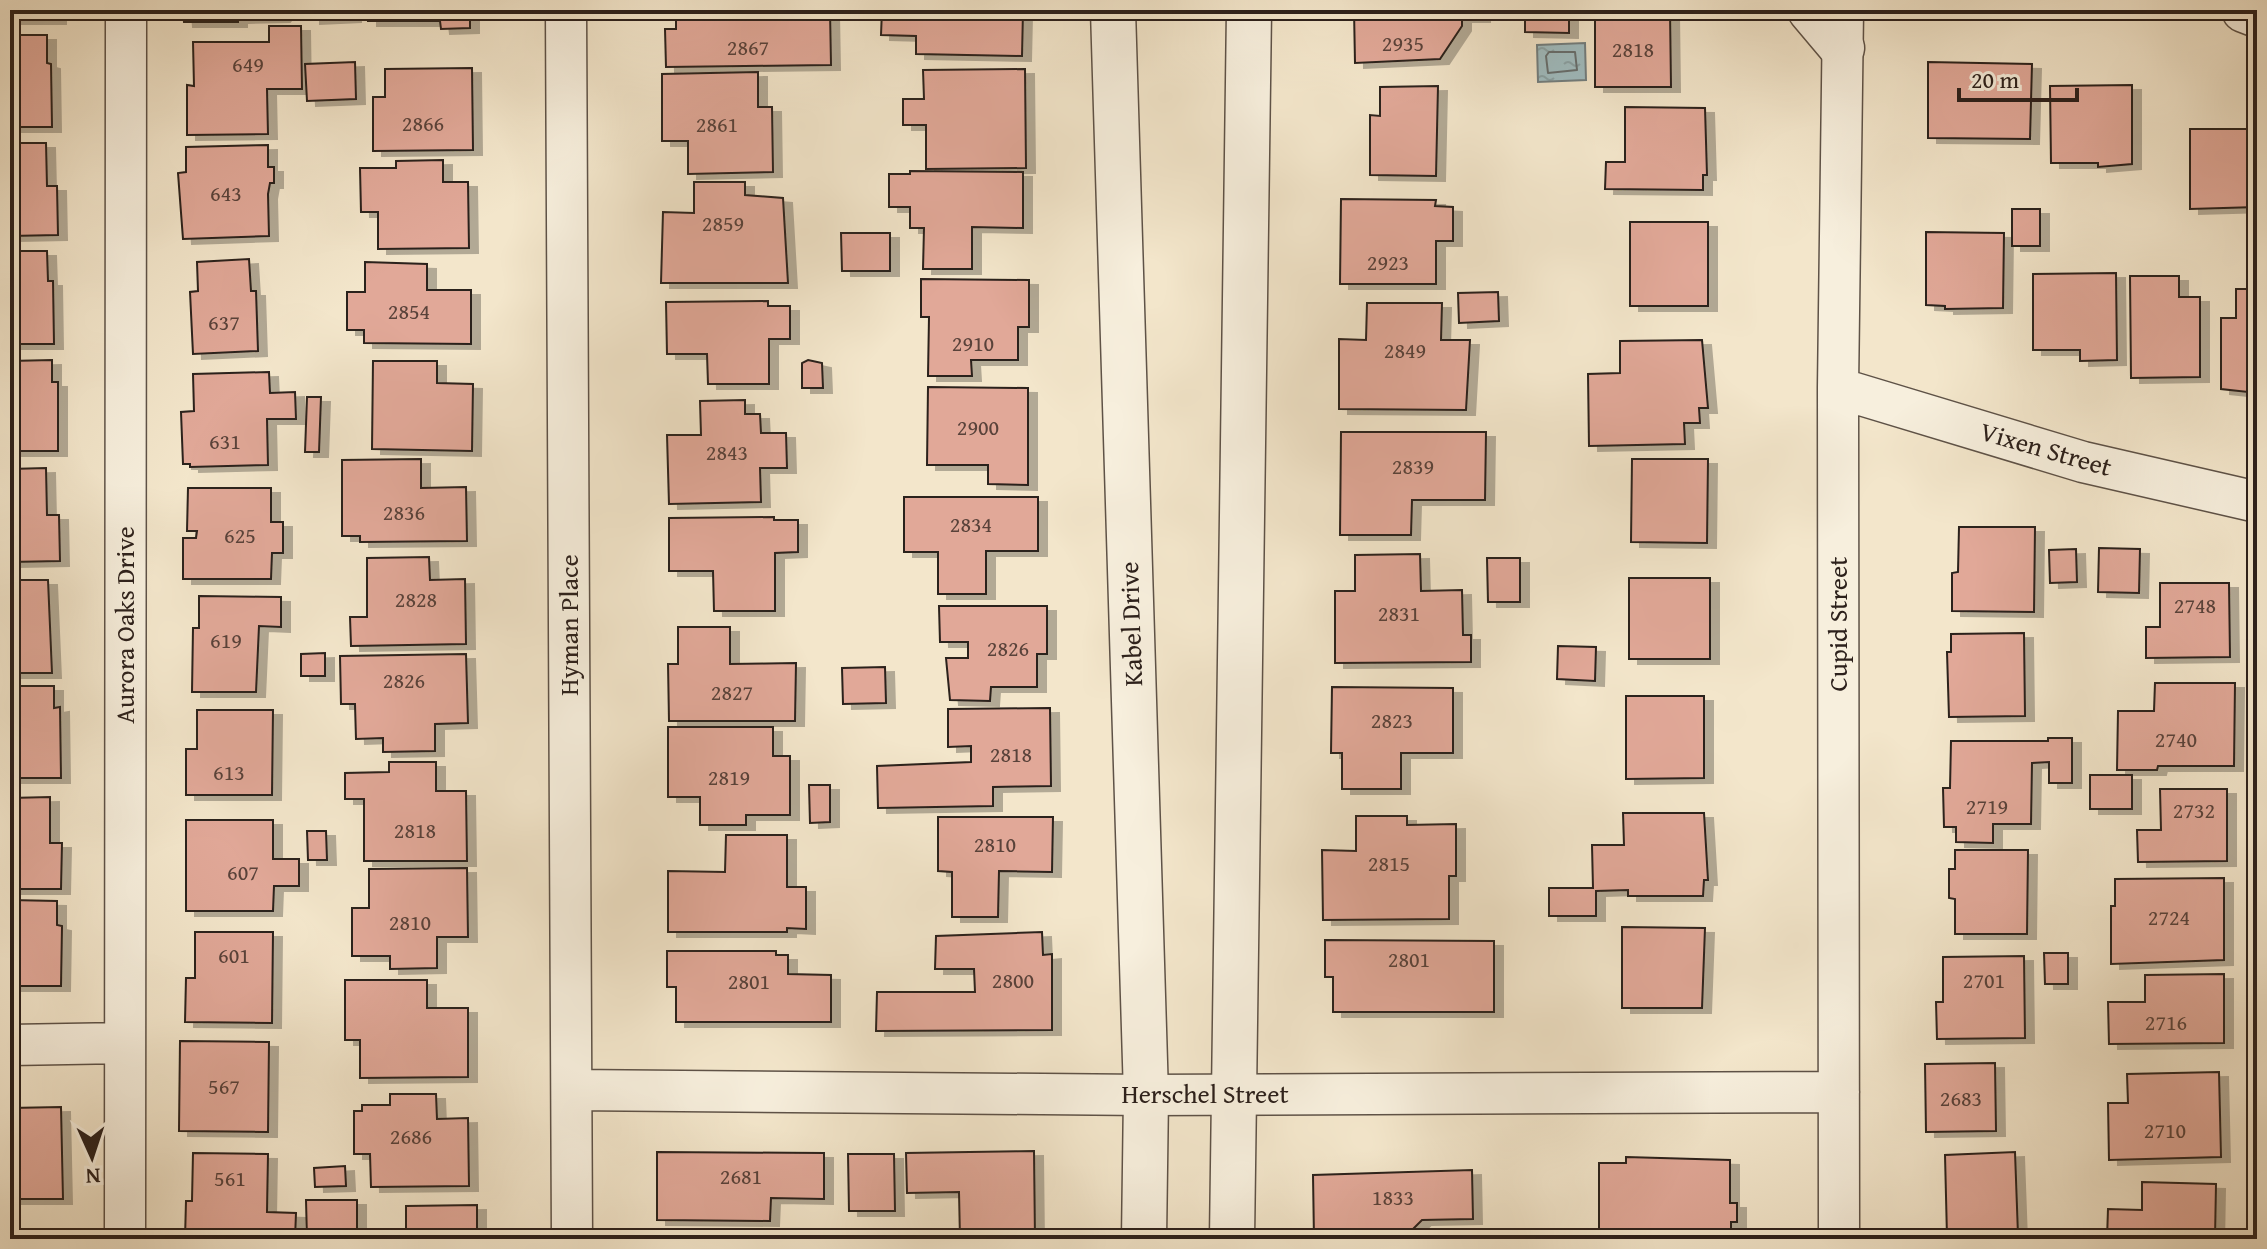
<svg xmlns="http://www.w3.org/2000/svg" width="2267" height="1249" viewBox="0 0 2267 1249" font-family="'Gentium Book Plus',serif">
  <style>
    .water { fill: url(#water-ripples); stroke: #727e7f; stroke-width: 2 }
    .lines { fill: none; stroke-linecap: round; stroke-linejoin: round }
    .shore { stroke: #666e6e; stroke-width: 2 }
    .building { fill: #e1a898; stroke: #2c201b; stroke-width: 2; filter: url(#shadow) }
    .minor-casing { stroke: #5e5247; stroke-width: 43 }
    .tertiary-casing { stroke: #5e5247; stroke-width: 47 }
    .minor { stroke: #f7efdd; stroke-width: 40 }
    .tertiary { stroke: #f7efdd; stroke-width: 44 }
    .labels { text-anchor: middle; stroke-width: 6; stroke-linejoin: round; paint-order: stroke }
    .number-label { font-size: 22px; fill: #59423a }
    .street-label { font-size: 26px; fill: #2c201b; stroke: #f7efdd }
  </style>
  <defs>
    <pattern id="water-ripples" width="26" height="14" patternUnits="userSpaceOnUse" patternTransform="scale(2)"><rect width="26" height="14" fill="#a0bdc1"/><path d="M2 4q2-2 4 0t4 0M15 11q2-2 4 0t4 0" fill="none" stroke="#8aa2a5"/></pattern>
    <filter id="shadow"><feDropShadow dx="9" dy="5" stdDeviation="0" flood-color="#0004"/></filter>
  </defs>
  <rect width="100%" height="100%" fill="#f3e6cb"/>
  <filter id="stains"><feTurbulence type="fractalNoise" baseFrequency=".0025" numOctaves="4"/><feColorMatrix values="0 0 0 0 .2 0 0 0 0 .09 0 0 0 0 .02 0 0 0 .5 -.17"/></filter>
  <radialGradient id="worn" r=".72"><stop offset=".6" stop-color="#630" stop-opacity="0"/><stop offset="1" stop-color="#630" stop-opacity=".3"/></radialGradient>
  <path class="water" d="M1585 43 1586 80 1538 82 1537 45Z"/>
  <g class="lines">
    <path class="shore" d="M1549 52H1575L1577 70 1548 73 1546 56Z"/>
  </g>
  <path class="building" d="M10 10H57V19H10Z
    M183 10H285V12L281 17 238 18V22H184Z
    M311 10H352V17L311 19Z
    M368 10H470V28L441 29 440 21H368Z
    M676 10H830L831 65 666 67 665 29H676Z
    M882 10 1023 11 1022 56 916 54V36L881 35Z
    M1354 10H1481V17H1462V26L1440 59 1355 63Z
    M1525 10H1569V33L1525 32Z
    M1595 10H1670L1671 87H1595Z
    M269 26H301L302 89H267L268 134 187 135V85L194 86 193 42H269Z
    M10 35H47V63L51 64 52 127H10Z
    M355 62 356 99 307 101 305 64Z
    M1928 62 2032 64 2030 139 1928 138Z
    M472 68 473 150 373 151V97H385V69Z
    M1025 69 1026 168 926 169V125H903V99H924L923 70Z
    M758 72V107H772L773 172 688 174V141H662V74Z
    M2132 85V164L2098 167V163H2051L2050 86Z
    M1438 86 1436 176 1370 175V115L1380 116V87Z
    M1625 107 1705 108 1707 175H1703V190L1605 189 1606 162H1625Z
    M2190 129H2257V207L2190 209Z
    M10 143H46L47 186H57L58 235 10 236Z
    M268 145V167H274V183H270L268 194 269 236 183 239 178 173 186 172V147Z
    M443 160V182H468L469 248 378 249V212H361L360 168H396V161Z
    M910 171 1023 172V228L972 227V269H923L924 228H910V207H889V174H910Z
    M694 182H745V195L783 198 788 283H661L663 212 694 213Z
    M1341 199 1436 200 1435 206 1453 207V241H1436V284H1340Z
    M2012 209H2040V246H2012Z
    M1630 222H1708V306H1630Z
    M1926 232 2004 233 2003 308 1945 309V306L1926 305Z
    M841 233H890V271H842Z
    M10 251H47L48 281H53L54 344H10Z
    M249 259 251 291H256L258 351 193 354 190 292 198 291 197 262Z
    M365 262 427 264V290H471V344L364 343V330H347V292H365Z
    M2116 273 2117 360 2080 361V350H2033V274Z
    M2130 276H2179V297H2200V377L2131 378Z
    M921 279 1029 280V327H1018V360H971L972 376H928L929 317H921Z
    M2236 289H2257V393L2221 389V318H2236Z
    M1498 292 1499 321 1459 323 1458 293Z
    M768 301V306H790V339H769V384H708L707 354H667L666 302Z
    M1367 303H1442L1441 340H1470L1466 410 1339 409V339L1366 340Z
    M1702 340 1708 408H1699L1700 423H1684L1685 444 1589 446 1588 374 1620 373V341Z
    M52 360V382H58V451H10V361Z
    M808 360 822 363 823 388H802V363Z
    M373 361H437V383L473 384 472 451 372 449Z
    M269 372 270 393 295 392 296 419H267L268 465 190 467V464H183L181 412 194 411 193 374Z
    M928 387 1028 388V485L988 484V465H927Z
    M307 397H321L319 452H305Z
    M745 400V414H760L761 433H786L787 468H760L761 502 669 504 667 435H701L700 401Z
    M1341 432H1486L1485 500H1412L1411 535H1340Z
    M421 459V488L466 487 467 541 360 542V536H342V460Z
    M1632 459H1708L1707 543 1631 542Z
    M46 468 47 515H59L60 561 10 562V469Z
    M188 488H271V522H283V553H272L271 579H183V538H196L197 531H187Z
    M904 497H1038V551H986V594H938V552H904Z
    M774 517V520H798V552L775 553V611H714L713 571H669V518Z
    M1959 527H2035L2034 612 1952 611V573L1958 572Z
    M2099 548 2140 549 2139 593 2098 592Z
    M2076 549 2077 582 2050 583 2049 550Z
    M1420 554 1421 591 1462 590 1463 635H1471V662L1335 663V591H1355V555Z
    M429 557 430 580 465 579 466 644 351 646 350 617H367V558Z
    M1487 558H1520V602H1488Z
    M1629 578H1710V659H1629Z
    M10 580H48L52 673H10Z
    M2160 583H2229L2230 657 2146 658V627H2160Z
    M199 596 281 597V627L259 626 256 692H192L193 628H199Z
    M939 606H1047V654H1037V687H991L990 701 950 700 946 658H968V642H940Z
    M678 627H730V664L796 663 795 721H669L668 664H678Z
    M2024 633 2025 716 1949 717 1947 652H1951V634Z
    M1558 646 1596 647 1595 681 1557 679Z
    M325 653V676H301V654Z
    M466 654 468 723 435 724V751L383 752V738L356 739 355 704H341L340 656Z
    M885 667 886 703 843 704 842 668Z
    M2155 683H2235L2234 766H2158L2157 770H2117L2118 711H2154Z
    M10 686H54V708L60 707 61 778H10Z
    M1332 687 1453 688V753H1401V789H1342V753H1331Z
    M1626 696H1704V778L1626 779Z
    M1050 708 1051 786 993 787V806L878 808 877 766 971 762V746L948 747V709Z
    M197 710H273L272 795H186V749H197Z
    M668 727H773V756H790V815H746V825H700V797H668Z
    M2048 738H2072V783H2049V762L2032 763 2031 824H1993V843L1956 842V827H1944L1943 788H1950L1951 741H2048Z
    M389 762H436V791H466L467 861H364V799H345V773L389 772Z
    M2090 775H2132V809H2090Z
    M809 785H830V822L810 823Z
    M2160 789H2227V861L2138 862 2137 830H2161Z
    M50 797V843H62L61 889H10V798Z
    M1623 813H1704L1708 880H1704L1703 896H1628V890L1596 891V916H1549V888H1593L1592 845H1624Z
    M1356 816H1407V825L1456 824V876H1449V919L1323 920 1322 850 1356 851Z
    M938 817H1053L1052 872 999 871 998 917H952V872L938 871Z
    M186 820H273V859H299V886H274L273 911H186Z
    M307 831H326L327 860H308Z
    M726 835H787V887H806V929L787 928V932H668V871L725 872Z
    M1955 850H2028L2027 934H1955V899L1949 898V869H1955Z
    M467 868 468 937H437V968L390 969V956H352V908H369V869Z
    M2224 878V960L2111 964V906H2115V879Z
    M10 900 57 901V925L62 926 61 986H10Z
    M1622 927 1705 928 1702 1008H1622Z
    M195 932H273L272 1023 185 1022 186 978H195Z
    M1042 932 1043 955 1052 954V1030L876 1031 877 992H975L974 969H935L936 936Z
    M1325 940 1494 941V1012H1333V977H1325Z
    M667 951H776V955H788V974L831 975V1022H676V987H667Z
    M2044 953H2068V984H2045Z
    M2024 956 2025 1038 1937 1039 1936 1002H1943V957Z
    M2224 974V1043L2109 1044 2108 1002H2145V975Z
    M345 980H427V1008H468V1077L360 1078V1040H345Z
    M180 1041 269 1042 268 1132 179 1131Z
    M1995 1063 1996 1131 1926 1132 1925 1064Z
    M2219 1072 2221 1157 2109 1160 2108 1103H2128L2127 1074Z
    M390 1094H436L437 1119 468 1118 469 1186 371 1187 370 1154H354V1111H362V1105H390Z
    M61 1107 63 1199H10V1108Z
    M1034 1151 1035 1239H960L959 1192 907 1193 906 1153Z
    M657 1152 824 1153V1199L771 1198 770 1221 657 1220Z
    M2015 1152 2018 1235 1947 1237 1945 1155Z
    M193 1153 268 1154 267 1212 296 1213 295 1239H185L186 1201H192Z
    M848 1154H894L895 1211H849Z
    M1626 1157 1730 1160V1203H1737V1222H1731V1239H1599V1163H1626Z
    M345 1166 346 1186 315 1187 314 1168Z
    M1472 1170 1473 1219 1422 1220 1407 1235H1396V1239H1314L1313 1175Z
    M2142 1182 2216 1184 2215 1239H2107L2108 1209 2142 1210Z
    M306 1200H357V1238L307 1239Z
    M477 1205V1239H392H406V1206Z
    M1572 1233 1573 1239H1544V1234Z
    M61 1235V1239H10V1236Z"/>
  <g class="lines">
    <defs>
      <path id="minor" d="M566 10 572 1239
        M1838 388 2083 462 2257 502
        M10 1045 124 1043
        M572 1090 1146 1095 1839 1092
        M125 1239 126 10
        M1839 1239 1838 388 1843 10"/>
      <path id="tertiary" d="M1113 10 1146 1095 1144 1239
        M1810 10 1842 48
        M2244 10 2257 15
        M1232 1239 1249 10"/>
    </defs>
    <use href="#minor" class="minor-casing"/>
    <use href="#tertiary" class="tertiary-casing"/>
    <use href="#minor" class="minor"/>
    <use href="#tertiary" class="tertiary"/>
  </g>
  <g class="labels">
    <g class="number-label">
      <text x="1403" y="51">2935</text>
      <text x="748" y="55">2867</text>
      <text x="1633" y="57">2818</text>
      <text x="248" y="72">649</text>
      <text x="423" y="131">2866</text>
      <text x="717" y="132">2861</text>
      <text x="226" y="201">643</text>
      <text x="723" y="231">2859</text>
      <text x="1388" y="270">2923</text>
      <text x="409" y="319">2854</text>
      <text x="224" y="330">637</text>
      <text x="973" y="351">2910</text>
      <text x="1405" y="358">2849</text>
      <text x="978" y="435">2900</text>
      <text x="225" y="449">631</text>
      <text x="727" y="460">2843</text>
      <text x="1413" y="474">2839</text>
      <text x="404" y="520">2836</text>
      <text x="971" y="532">2834</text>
      <text x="240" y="543">625</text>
      <text x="416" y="607">2828</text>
      <text x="2195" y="613">2748</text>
      <text x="1399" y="621">2831</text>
      <text x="226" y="648">619</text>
      <text x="1008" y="656">2826</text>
      <text x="404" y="688">2826</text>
      <text x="732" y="700">2827</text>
      <text x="1392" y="728">2823</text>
      <text x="2176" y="747">2740</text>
      <text x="1011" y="762">2818</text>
      <text x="229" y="780">613</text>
      <text x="729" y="785">2819</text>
      <text x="1987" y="814">2719</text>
      <text x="2194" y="818">2732</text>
      <text x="415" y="838">2818</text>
      <text x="995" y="852">2810</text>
      <text x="1389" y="871">2815</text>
      <text x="243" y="880">607</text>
      <text x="2169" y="925">2724</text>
      <text x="410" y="930">2810</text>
      <text x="234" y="963">601</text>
      <text x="1409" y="967">2801</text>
      <text x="1013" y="988">2800</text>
      <text x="1984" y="988">2701</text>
      <text x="749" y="989">2801</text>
      <text x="2166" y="1030">2716</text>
      <text x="224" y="1094">567</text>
      <text x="1961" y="1106">2683</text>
      <text x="2165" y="1138">2710</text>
      <text x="411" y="1144">2686</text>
      <text x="741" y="1184">2681</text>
      <text x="230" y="1186">561</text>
      <text x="1393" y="1205">1833</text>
    </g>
    <g class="street-label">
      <text transform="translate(2046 449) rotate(16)" y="9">Vixen Street</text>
      <text transform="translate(1131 624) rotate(-92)" y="9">Kabel Drive</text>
      <text transform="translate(1838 624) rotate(-90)" y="9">Cupid Street</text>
      <text transform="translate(125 625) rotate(-90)" y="9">Aurora Oaks Drive</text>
      <text transform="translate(569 625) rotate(-90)" y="9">Hyman Place</text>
      <text x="1205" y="1103">Herschel Street</text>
    </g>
  </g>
  <rect width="2267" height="1249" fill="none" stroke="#f3e6cb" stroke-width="40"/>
  <rect x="12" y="12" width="2243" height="1225" fill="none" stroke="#2c201b" stroke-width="4"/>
  <rect x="20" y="20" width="2227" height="1209" fill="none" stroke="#2c201b" stroke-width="2"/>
  <g transform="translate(92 1157) rotate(177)" stroke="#f7efdd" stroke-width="6" paint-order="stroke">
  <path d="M0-6L14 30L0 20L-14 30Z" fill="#2c201b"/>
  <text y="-12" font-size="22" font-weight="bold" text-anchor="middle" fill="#2c201b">N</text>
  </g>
  <path d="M1959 88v12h118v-12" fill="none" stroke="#2c201b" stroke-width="4"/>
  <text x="1971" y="88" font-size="24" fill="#2c201b" stroke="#f7efdd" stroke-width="6" paint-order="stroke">20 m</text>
  <rect width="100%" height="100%" filter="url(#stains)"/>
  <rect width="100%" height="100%" fill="url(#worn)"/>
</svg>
